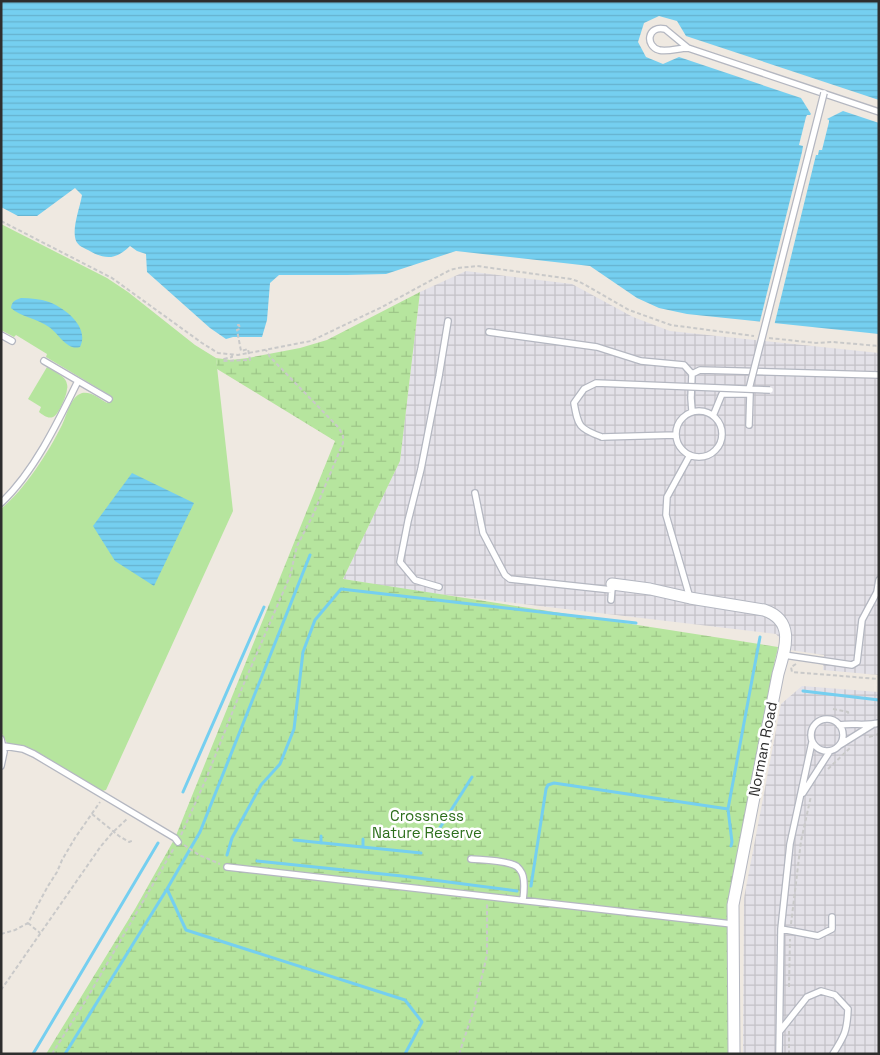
<svg xmlns="http://www.w3.org/2000/svg" width="880" height="1055" viewBox="0 0 880 1055" font-family="'Space Grotesk',sans-serif">
  <style>
    .industrial { fill: url(#industrial-grid) }
    .grass { fill: #b6e59e }
    .wetland { fill: url(#wetland-marsh) }
    .water { fill: url(#water-rules) }
    .pier { fill: #efe9e1 }
    .lines { fill: none; stroke-linecap: round; stroke-linejoin: round }
    .stream { stroke: #75cff0; stroke-width: 3 }
    .service-casing { stroke: #b4b7c1; stroke-width: 8 }
    .minor-casing { stroke: #b4b7c1; stroke-width: 13 }
    .path { stroke: #c9c9c9; stroke-width: 2; stroke-dasharray: 4 2.5; stroke-linecap: butt }
    .service { stroke: #fff; stroke-width: 5.5 }
    .minor { stroke: #fff; stroke-width: 11 }
    .service-bridge-casing { stroke: #b4b7c1; stroke-width: 8; stroke-linecap: butt }
    .service-bridge { stroke: #fff; stroke-width: 5.5 }
    .labels { text-anchor: middle; stroke-width: 5; stroke-linejoin: round; paint-order: stroke }
    .street-label { font-size: 15px; fill: #2e2e2e; stroke: #fff }
    .park-label { font-size: 15px; fill: #2c6e1b; stroke: #fff }
  </style>
  <defs>
    <pattern id="industrial-grid" width="8" height="8" patternUnits="userSpaceOnUse" patternTransform="scale(1.25)"><rect width="8" height="8" fill="#e3e1e8"/><path d="M0 4h8M4 0v8" fill="none" stroke="#c3c1c7"/></pattern>
    <pattern id="wetland-marsh" width="20" height="14" patternUnits="userSpaceOnUse" patternTransform="scale(1.25)"><rect width="20" height="14" fill="#b6e59e"/><path d="M1 5h8M5 5V1M11 12h8M15 12V8" fill="none" stroke="#9dc588"/></pattern>
    <pattern id="water-rules" width="6" height="5" patternUnits="userSpaceOnUse" patternTransform="scale(1.25)"><rect width="6" height="5" fill="#75cff0"/><path d="M0 2.5h6" fill="none" stroke="#66b2ce"/></pattern>
  </defs>
  <rect width="100%" height="100%" fill="#efe9e1"/>
  <path class="industrial" d="M466 271 572 284 633 317 670 331 879 353V675L823 670 824 655 790 650 776 634 422 592 343 579 400 461 420 292Z
    M802 686 879 692V1054H743L744 898 781 704Z"/>
  <path class="grass" d="M1 224 107 278 128 292 195 345 216 358 233 511 106 790 102 791 34 750 27 747 7 743 1 732V509C25 489 48 453 62 425 67 415 70 397 82 393 91 391 100 399 107 403L111 396 46 357 47 354 16 335 14 337 1 330Z
    M47 367C53 371 63 375 66 381 67 384 68 387 67 389 67 395 58 416 53 417 48 419 43 415 39 412L41 407 28 399Z"/>
  <path class="wetland" d="M420 292 400 461 343 579 778 647 774 665 733 924 728 1054H46L135 909 175 838 335 441 217 369 216 358 231 360 248 358 300 348 327 340Z"/>
  <path class="water" d="M1 1H879V334L687 314 659 308 637 298 590 266 456 251 386 274 347 275H279L270 283 267 320 262 337H233L226 339 210 328 147 272 146 254 137 251 130 246C116 260 105 260 88 250 82 247 76 245 75 237 73 225 80 207 82 195L75 188 37 216H18L1 207Z
    M21 298C31 298 40 299 49 302 65 308 90 327 80 347 67 351 59 334 49 327 38 319 19 316 11 308 12 301 15 300 21 298Z
    M132 473 194 503 154 586 115 561 93 526Z"/>
  <path class="pier" d="M659 16 677 21 686 36 879 100V123L843 111 827 119 829 120V122L822 150H819L818 155H816L774 326 759 325 802 152 803 146 799 145 806 117 807 115H810L811 114 801 98 679 57 663 64 646 57 638 42 644 23Z"/>
  <g class="lines">
    <path class="stream" d="M803 691 879 700
      M183 792 264 607
      M436 834 472 777
      M294 840 421 853
      M321 843V836
      M731 846 732 842 728 809 760 637
      M363 847V839
      M227 855 232 838 261 785 280 764 294 729 303 652 315 620 341 589 636 623
      M257 861 402 876 517 891
      M531 886 546 789 548 785 554 783 728 809
      M167 889 186 930 405 1000 422 1022 405 1054
      M33 1054 158 843
      M65 1054 167 889 200 832 310 555"/>
    <defs>
      <path id="service" d="M688 48 665 29C647 25 645 46 659 50 668 52 679 48 688 48L879 112
        M489 332 597 347 641 361 684 365 692 374 691 398 692 411
        M1 335 12 341
        M44 361 109 399
        M692 374 700 370 879 375
        M676 434a23 23 0 1 1 46 0a23 23 0 1 1-46 0Z
        M713 416 722 394H750L749 425
        M602 437 676 435
        M475 493 483 533 505 575 510 579 612 590
        M1 503C34 472 58 422 78 381
        M439 587 415 580 400 562 408 521 421 469 439 376 448 321
        M690 598 666 515 667 497 690 455
        M611 600 612 587
        M784 655 852 665 857 662 862 620 877 592 879 580
        M811 735a16 16 0 1 1 32 0a16 16 0 1 1-32 0Z
        M839 725C852 723 866 726 879 723
        M1 739 4 752 1 766
        M840 745 872 725
        M4 746 23 749 34 754 175 838 178 842
        M803 793 830 751
        M471 859C483 860 502 860 514 865 518 866 522 872 523 876 525 884 524 892 523 900
        M227 867 732 924
        M781 929 818 936 832 929V917
        M780 1031 807 997 821 991 835 995 848 1009C847 1031 845 1035 833 1054
        M779 1054 781 929 790 844 812 742"/>
      <path id="minor" d="M612 584 650 589 690 598 764 610C796 621 785 649 778 674L733 905 734 1054"/>
    </defs>
    <use href="#service" class="service-casing"/>
    <use href="#minor" class="minor-casing"/>
    <path class="path" d="M1 221 112 278 202 343 218 353 238 355 311 341 382 307 450 270 458 268 477 266 571 279 580 282 629 310 671 325 754 336
      M769 338 816 343 833 342 879 346
      M232 355V357L224 359 223 361 250 360 248 349 241 351 237 330 240 329 239 325H237
      M796 664 791 667 792 672 879 679
      M833 709 848 712 849 716
      M869 737 879 734
      M828 769 850 748
      M92 814 119 836 129 842 134 840
      M181 835 206 779 242 688 290 576 297 546 313 515 343 443V436L339 428 270 357 266 350
      M184 845 199 855 220 864
      M28 923 40 933
      M791 924 801 841 811 796
      M1 934 15 930 28 923 48 886 57 872 62 860 75 838 100 802
      M789 987 790 939
      M1 990 101 846 113 832 127 819
      M789 1031V1054
      M52 1054 86 1000 174 848
      M459 1054 474 1009 487 955V902"/>
    <use href="#service" class="service"/>
    <use href="#minor" class="minor"/>
    <defs>
      <path id="service-bridge" d="M749 389 824 93
        M602 437C579 429 578 426 574 403L584 389 596 383 770 390"/>
    </defs>
    <use href="#service-bridge" class="service-bridge-casing"/>
    <use href="#service-bridge" class="service-bridge"/>
  </g>
  <g class="labels">
    <g class="street-label">
      <text transform="translate(763 749) rotate(-79)" y="5">Norman Road</text>
    </g>
    <g class="park-label">
      <text x="427" y="821">Crossness<tspan x="427" dy="17">Nature Reserve</tspan></text>
    </g>
  </g>
  <rect width="880" height="1055" fill="none" stroke="#2e2e2e" stroke-width="5"/>
</svg>
